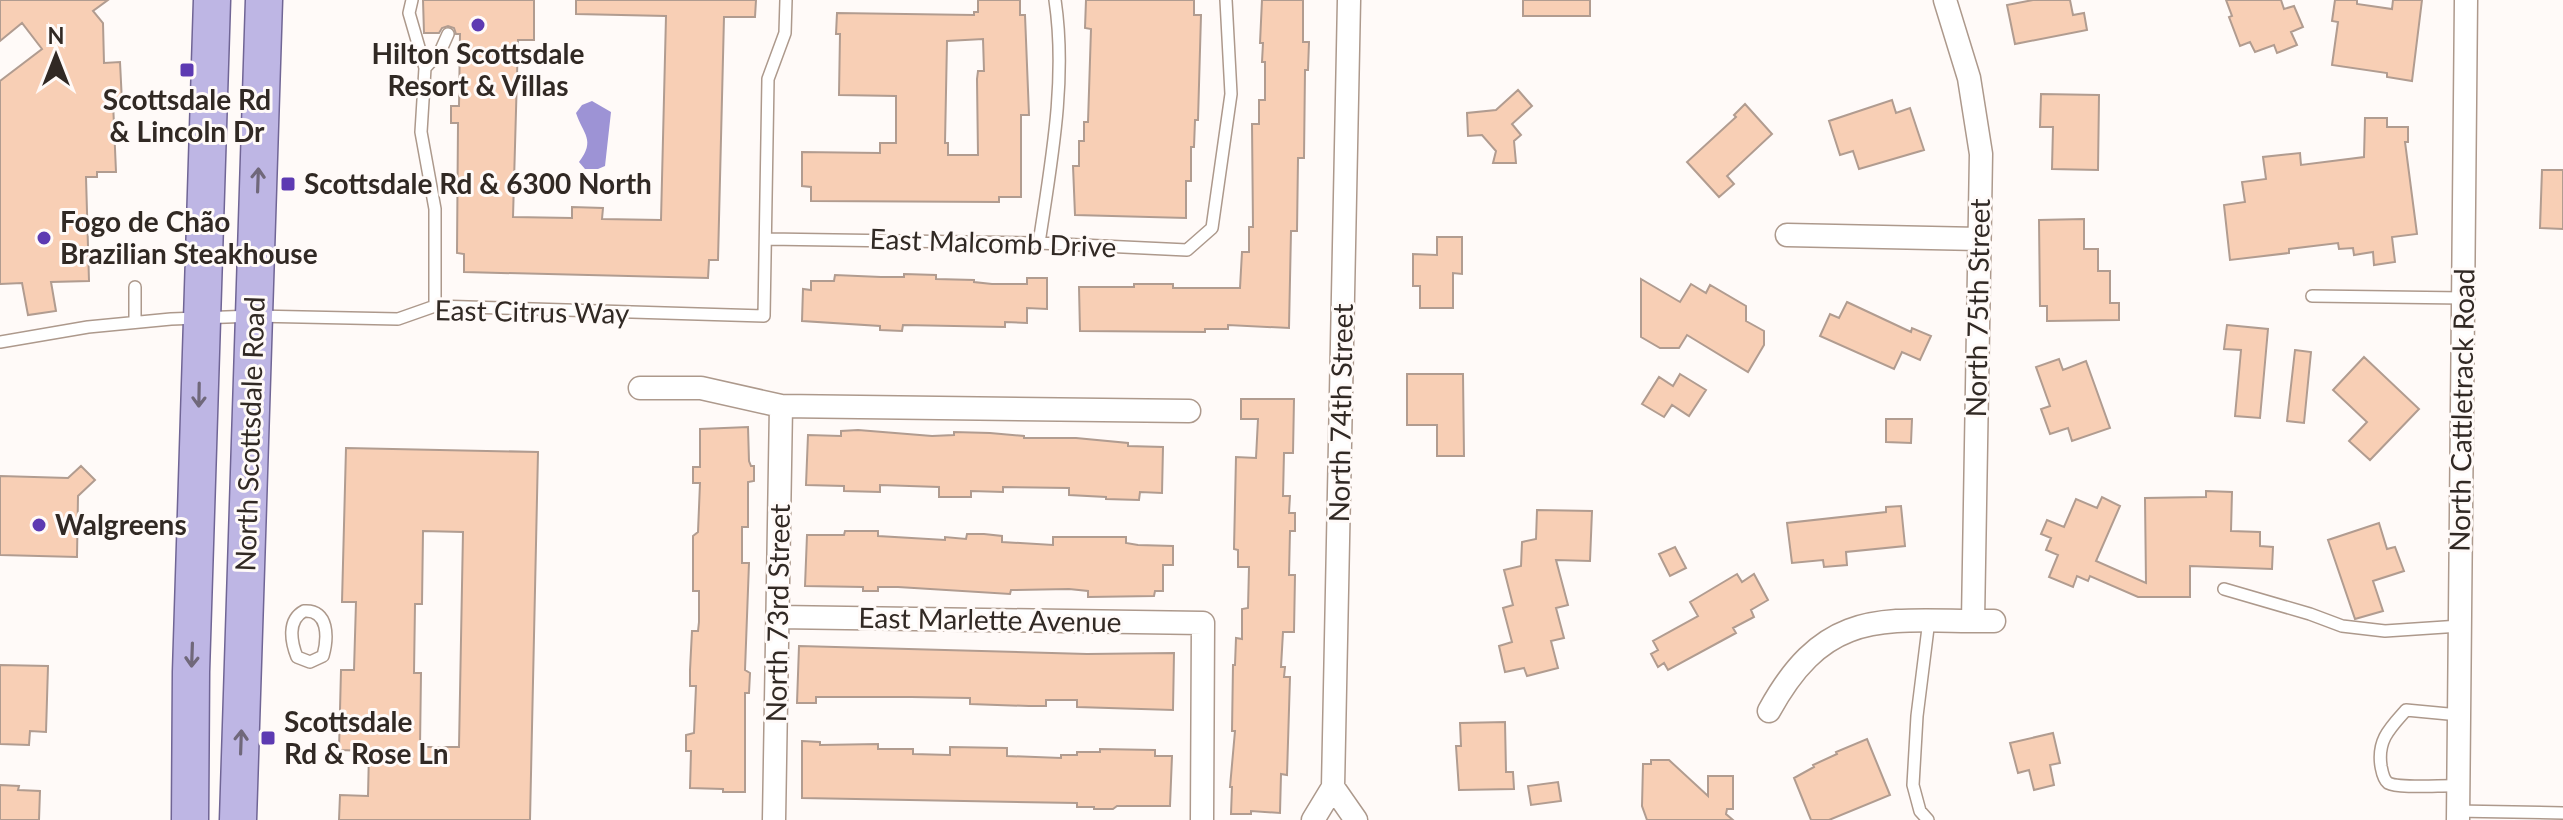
<svg xmlns="http://www.w3.org/2000/svg" width="2563" height="820" viewBox="0 0 2563 820" font-family="Lato,sans-serif">
  <style>
    .water { fill: #9d93d5 }
    .building { fill: #f8cfb5; stroke: #b19c90; stroke-width: 2; fill-rule: evenodd }
    .lines { fill: none; stroke-linecap: round; stroke-linejoin: round }
    .service-casing { stroke: #ad998c; stroke-width: 14 }
    .minor-casing { stroke: #ad998c; stroke-width: 25 }
    .primary-casing { stroke: #706595; stroke-width: 39 }
    .service { stroke: #fff; stroke-width: 11 }
    .minor { stroke: #fff; stroke-width: 22 }
    .primary { stroke: #beb6e4; stroke-width: 36 }
    .oneway { stroke: #70687a }
    .poi-dot { fill: #5d3ab2; stroke: #fffaf8; stroke-width: 3 }
    .labels { text-anchor: middle; stroke-width: 6; stroke-linejoin: round; paint-order: stroke }
    .poi-label { font-size: 28px; font-weight: bold; fill: #312924; stroke: #fffaf8; text-anchor: start }
    .street-label { font-size: 28px; fill: #312924; stroke: #fffaf8 }
  </style>
  <rect width="100%" height="100%" fill="#fffaf8"/>
  <path class="water" d="M592 101 611 112 605 166 598 169H585L579 162C596 140 583 134 576 113L582 105Z"/>
  <path class="building" d="M0 0H108L93 11 103 23 104 63 120 62 122 102H113L116 172H97V177H86L89 281 51 282 56 311 28 315 22 283 0 284V81L42 49 22 23 0 41Z
    M423 0H534V40H518L513 217 572 218V207L603 208 602 219 661 220 666 16 576 14V0H756L755 17H724L718 260H709L708 278 464 272V254L457 253 458 123H451V106H459L460 34H456L454 28 448 26 442 28 439 33H424Z
    M978 0H1020V15H1025L1029 115H1021V197H999V202L811 201V187L802 186V152L880 153V143H896V96L839 95 840 34H836L837 13 974 15V12H978ZM983 39 984 71H978L977 79 978 155H948V143H945L947 41Z
    M1086 0H1194V15H1201L1198 120H1195L1194 147H1191V181H1186V218L1075 215 1073 166H1079V141H1084V122H1088L1091 29 1085 28Z
    M1262 0H1303V42H1309L1308 70H1305L1304 158H1298L1297 231H1291L1289 328 1228 325V329H1205V332L1080 331 1079 287H1134V284H1173V288H1240L1242 252H1249V227H1253L1252 124H1259V100H1265V62H1262L1263 43H1260Z
    M1523 0H1590V16H1523Z
    M2033 0H2070L2073 15 2084 13 2087 30 2015 44 2007 5Z
    M2226 0H2281L2284 9 2294 6 2303 27 2291 32 2297 45 2277 53 2274 45 2255 52 2250 42 2240 46 2229 17 2232 16Z
    M2335 0H2357V4L2392 9 2393 0H2422L2412 81 2387 77V73L2332 65 2338 22 2332 21Z
    M1518 90 1532 106 1512 124 1521 135 1514 141 1516 163H1493L1496 151 1482 135 1468 136 1467 113 1496 110Z
    M2041 94 2099 95 2098 170 2052 169 2053 127H2040Z
    M1892 100 1896 113 1910 108 1924 150 1859 169 1853 151 1840 155 1829 121Z
    M1745 104 1772 134 1727 176 1734 184 1719 197 1687 162 1736 117 1734 115Z
    M2365 118H2387V127H2408V142H2405L2417 234 2392 237 2395 262 2374 265 2373 252 2354 255 2353 248 2339 249 2338 243 2289 249V253L2230 260 2224 205 2245 202 2242 182 2266 179 2263 157 2300 153 2301 165 2364 157Z
    M2542 170H2563V229L2540 228Z
    M2084 219V249H2098V271H2110V303H2119V320L2047 321V306H2040L2039 220Z
    M1437 237H1462V274L1453 273V308H1420V286H1413V254L1437 255Z
    M904 274 936 275V279L974 280V282L992 284H1027V278H1047V309L1027 308V323L1005 322V327L903 325 902 331 880 330V326L802 321 803 289 811 290V281H834L835 275 881 277H904Z
    M1641 279 1680 302 1691 284 1706 293 1710 285 1746 306V321L1764 331V345L1748 372 1687 335 1679 348H1660L1641 337Z
    M1847 302 1911 332 1912 328 1931 336 1920 360 1902 352 1894 369 1820 336 1830 314 1839 318Z
    M2227 325 2268 329 2260 418 2235 416 2241 350 2224 349Z
    M2295 350 2311 352 2304 423 2287 421Z
    M2364 357 2419 409 2370 460 2349 441 2367 422 2333 390Z
    M2059 359 2063 370 2086 361 2110 428 2072 441 2068 428 2050 434 2041 409 2050 406 2036 367Z
    M1407 374H1463L1464 456H1437V425H1407Z
    M1680 374 1706 390 1689 416 1672 405 1664 417 1642 404 1659 377 1673 386Z
    M1241 399H1294L1293 453H1284L1283 496H1290L1289 513H1295V531H1290L1289 575H1295L1294 632H1283L1281 667H1285L1284 677H1290L1287 775 1281 774 1280 813 1251 811V814H1231L1232 787H1230L1235 731H1232L1233 665H1235L1236 638 1242 639V609L1248 608 1249 567H1238V550L1234 549 1236 457 1256 458 1258 419H1241Z
    M1886 419H1912L1911 443 1886 442Z
    M748 427 749 461 751 466H754V481L748 482V527H742V563H749L745 670 750 673 749 693H745V792H723V789L690 788 691 751H686V735L694 733 696 686H690V670L692 631H698L699 622V591H693V536L698 532 700 483H693V467H700V429Z
    M858 430 932 436 954 435V432L990 433 1024 436V438H1076L1128 443V446L1163 447 1162 493 1140 492 1139 500 1106 499V497L1069 495V488L1003 487V492L971 491V497H939V487L880 485V492L844 491V486L806 485 808 435 841 436V431Z
    M346 448 538 452 530 820H339L340 795 368 796 369 751 339 750 341 670H354L356 602H342ZM423 531 463 532 459 747H420L421 673H414L415 604H422Z
    M81 466 95 480 78 496 77 557 0 555V476L68 478Z
    M2206 491 2232 492 2231 531 2260 532V546L2273 547 2272 569 2190 566V597H2138L2090 576 2088 581 2077 576 2073 587 2049 577 2058 555 2046 550 2051 538 2041 534 2047 520 2064 527 2076 499 2097 508 2102 497 2120 506 2096 561 2146 583 2145 498 2206 497Z
    M1901 506 1905 546 1846 552 1847 565 1824 567 1823 560 1792 563 1787 523 1886 512V507Z
    M1537 510 1592 511 1590 561 1556 560 1568 605 1556 608 1564 638 1551 641 1558 668 1527 676 1524 668 1505 672 1499 646 1512 642 1503 608 1513 605 1504 570 1521 566 1522 542 1536 539Z
    M2379 523 2387 549 2395 547 2404 571 2373 581 2383 611 2355 619 2328 540Z
    M845 531H878V536L945 540V537L966 539 967 534H984L1002 536V542L1053 545V537H1126V543L1138 545 1173 546V565H1163V591H1155L1154 596 1088 597V591L1069 589 1011 590 1010 594 898 587H878V591H863V587L805 586 807 535H844Z
    M1675 547 1686 568 1670 576 1659 554Z
    M1737 574 1742 582 1754 574 1768 600 1751 610 1754 617 1733 628 1736 633 1668 670 1664 663 1658 667 1651 654 1658 650 1653 641 1698 616 1690 602Z
    M799 646 1087 654 1174 653 1173 710 1077 707V700H1046V706H1029L970 704V698L911 697H816V703H797Z
    M0 665 48 666 46 732 30 731 29 745 0 744Z
    M1505 722 1506 772H1513L1514 789 1459 790 1456 746H1461L1460 723Z
    M2053 733 2060 763 2050 765 2054 785 2034 790 2029 770 2018 773 2010 743Z
    M1867 739 1890 795 1829 820H1811L1794 778 1814 767 1813 765 1837 754 1836 752Z
    M802 741 820 742V745L878 744V749H913V754L950 755V747L1007 748V756L1061 758V755H1077V752H1100V749L1155 750V756H1172L1170 806H1117L1113 809H1094V807H1077V803L802 798Z
    M1651 760H1669L1708 796V776H1733V809H1727L1726 814 1733 820H1647L1642 806 1643 764H1651Z
    M1558 782 1561 801 1531 805 1528 786Z
    M0 785 19 786 18 790 40 791 39 820H0Z"/>
  <g class="lines">
    <defs>
      <path id="service" d="M412 0 409 13 425 68 421 132 435 209V306
        M425 68 440 52 448 34
        M767 239 1039 243 1187 250 1212 228 1231 94 1226 0
        M1039 243C1051 163 1067 80 1055 0
        M2312 296 2463 298
        M135 322V287
        M0 342 88 327 171 319 254 316 398 319 435 306 764 316 768 79 785 33 786 0
        M2224 589 2310 614 2342 626 2385 631 2460 626
        M304 611C329 609 328 638 323 656L310 662 297 657C291 642 287 620 304 611Z
        M2459 786C2444 785 2399 789 2388 783 2383 779 2382 771 2381 766 2377 740 2390 728 2406 710L2459 715
        M2455 811 2563 813
        M1928 820 1920 811 1913 785 1917 716 1929 620"/>
      <path id="minor" d="M1945 0 1969 78 1981 154 1973 621
        M1787 235 1979 239
        M640 388H701L781 406 1189 411
        M778 617 1203 623 1202 820
        M1769 711C1828 603 1888 622 1994 621
        M1333 787 1356 820
        M774 820 781 406
        M1313 820 1333 787 1349 0
        M2458 820 2466 0"/>
      <path id="primary" d="M190 820 191 672 212 0
        M238 820 264 0"/>
    </defs>
    <use href="#service" class="service-casing"/>
    <use href="#minor" class="minor-casing"/>
    <use href="#primary" class="primary-casing"/>
    <use href="#service" class="service"/>
    <use href="#minor" class="minor"/>
    <use href="#primary" class="primary"/>
  </g>
  <defs><path id="oneway-shaft" d="M-6 0H5M1.5-3L5.5 0L1.5 3" fill="none" stroke-width="1.6" stroke-linecap="round" stroke-linejoin="round" transform="scale(2)"/></defs>
  <g class="oneway">
    <use href="#oneway-shaft" transform="translate(258 180) rotate(-88)"/>
    <use href="#oneway-shaft" transform="translate(199 395) rotate(91)"/>
    <use href="#oneway-shaft" transform="translate(192 655) rotate(92)"/>
    <use href="#oneway-shaft" transform="translate(241 742) rotate(-88)"/>
  </g>
  <g class="poi-dot">
    <circle cx="478" cy="25" r="8"/>
    <rect x="179" y="62" width="16" height="16" rx="4"/>
    <rect x="280" y="176" width="16" height="16" rx="4"/>
    <circle cx="44" cy="238" r="8"/>
    <circle cx="39" cy="525" r="8"/>
    <rect x="260" y="730" width="16" height="16" rx="4"/>
  </g>
  <g class="labels">
    <g class="poi-label">
      <text x="478" y="64" text-anchor="middle">Hilton Scottsdale<tspan x="478" dy="32">Resort &amp; Villas</tspan></text>
      <text x="187" y="110" text-anchor="middle">Scottsdale Rd<tspan x="187" dy="32">&amp; Lincoln Dr</tspan></text>
      <text x="304" y="194">Scottsdale Rd &amp; 6300 North</text>
      <text x="60" y="232">Fogo de Chão<tspan x="60" dy="32">Brazilian Steakhouse</tspan></text>
      <text x="55" y="535">Walgreens</text>
      <text x="284" y="732">Scottsdale<tspan x="284" dy="32">Rd &amp; Rose Ln</tspan></text>
    </g>
    <g class="street-label">
      <text transform="translate(993 243) rotate(2)" y="10">East Malcomb Drive</text>
      <text transform="translate(1978 308) rotate(-89)" y="10">North 75th Street</text>
      <text transform="translate(532 312) rotate(1)" y="10">East Citrus Way</text>
      <text transform="translate(2462 410) rotate(-89)" y="10">North Cattletrack Road</text>
      <text transform="translate(1341 413) rotate(-89)" y="10">North 74th Street</text>
      <text transform="translate(250 434) rotate(-88)" y="10">North Scottsdale Road</text>
      <text transform="translate(778 613) rotate(-89)" y="10">North 73rd Street</text>
      <text transform="translate(990 620) rotate(1)" y="10">East Marlette Avenue</text>
    </g>
  </g>
  <g transform="translate(56 56)" stroke="#fffaf8" stroke-width="6" paint-order="stroke">
  <path d="M0-6L14 30L0 20L-14 30Z" fill="#312924"/>
  <text y="-12" font-size="22" font-weight="bold" text-anchor="middle" fill="#312924">N</text>
  </g>
</svg>
